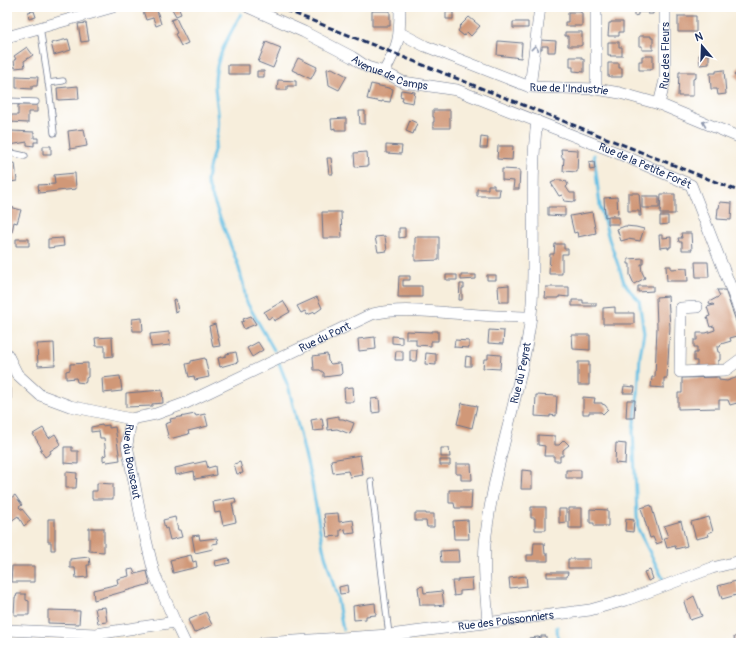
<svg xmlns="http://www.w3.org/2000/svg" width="748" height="650" viewBox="0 0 748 650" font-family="Pangolin,sans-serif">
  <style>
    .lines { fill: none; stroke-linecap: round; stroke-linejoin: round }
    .stream { stroke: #66c0e4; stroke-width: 3 }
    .building { fill: #d09878 }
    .lane-casing { stroke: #68728a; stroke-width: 7 }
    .street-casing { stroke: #68728a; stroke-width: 12 }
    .lane { stroke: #fff; stroke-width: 5.5 }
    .street { stroke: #fff; stroke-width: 11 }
    .rail { stroke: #1b2f5e; stroke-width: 3; stroke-dasharray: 6 3; stroke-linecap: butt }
    .oneway { stroke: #8d97ae }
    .labels { text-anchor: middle; stroke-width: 4; stroke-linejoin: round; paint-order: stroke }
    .street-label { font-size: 11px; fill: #1b2f5e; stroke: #fff }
  </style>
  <rect width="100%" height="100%" fill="#fff"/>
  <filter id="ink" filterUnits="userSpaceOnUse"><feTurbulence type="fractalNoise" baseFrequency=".025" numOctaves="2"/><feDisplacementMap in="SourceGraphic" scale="8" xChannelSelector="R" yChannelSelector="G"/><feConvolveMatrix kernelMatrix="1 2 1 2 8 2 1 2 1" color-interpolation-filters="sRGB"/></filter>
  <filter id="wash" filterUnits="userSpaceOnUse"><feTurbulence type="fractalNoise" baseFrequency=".012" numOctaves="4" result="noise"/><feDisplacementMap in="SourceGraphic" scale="16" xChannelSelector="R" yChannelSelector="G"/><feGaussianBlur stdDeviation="0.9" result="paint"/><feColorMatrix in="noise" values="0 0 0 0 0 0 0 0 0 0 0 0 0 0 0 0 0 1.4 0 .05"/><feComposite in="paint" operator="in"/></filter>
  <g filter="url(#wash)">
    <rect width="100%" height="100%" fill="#f7eedc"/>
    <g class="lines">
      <path class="stream" d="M241 14C230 34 216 56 215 80 214 97 221 114 218 132 216 150 207 166 207 183L238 265 243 283 246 301 274 350
        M594 155 600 206 609 239 624 282 631 292 639 300 644 333 640 356 638 394 633 431 637 515 638 529 663 579
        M279 363 289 389 312 483 323 548 337 597 343 630
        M557 627 558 643"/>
    </g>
    <g id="blocks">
      <path class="building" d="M144 7H156L161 24 156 26 153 18 146 20 142 8Z
        M178 7 181 14 176 16 172 9Z
        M614 7H628V8H624V12H614Z
        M634 7H653V14H648V12H638V15L634 16Z
        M34 11 36 17 29 19 28 12Z
        M372 11H390V26H372Z
        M446 12H453V19H446Z
        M568 12H580L582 13V26H565V22H568Z
        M678 16H696V32H678Z
        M469 17 480 26 471 36 467 32 464 36 458 31 460 28 459 27Z
        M176 18 188 43 181 46 175 34 177 33 171 20Z
        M513 22H528V28H513Z
        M611 22H623V32H619V36H608L609 23H611Z
        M86 23 89 41 81 42 78 24Z
        M565 32H582V45L580 46H568V36H565Z
        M639 36H651V38H653V50H642V46H639Z
        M68 39 71 50 54 55 51 43Z
        M540 40 556 41 555 52H548V46H542V49H540Z
        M498 41 522 43 521 58 497 55Z
        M266 42 281 48 273 68 258 62Z
        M608 42H619V47H622V56H610L611 55H608Z
        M27 47 33 55 24 61 25 67 15 68 14 60 16 59 14 56Z
        M709 54V64L700 65 699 55Z
        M642 56H653V69H651V70H639V61H642Z
        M570 57H582V59H584V72L573 71V67H570Z
        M298 58 317 67 311 79 292 70Z
        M608 63H619V68H622V77H610V76H608Z
        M228 65H249V74H228Z
        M741 66V83L734 75 738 72 736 70Z
        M332 68 347 76 339 90 329 85 327 69Z
        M724 70 726 94 718 95 717 89H711L710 73H716V71Z
        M257 71H264V77H257Z
        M679 72H696V78L693 79V96H678Z
        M16 76 38 77 37 86H32V89L16 88Z
        M278 80 296 81V86H287V90H277Z
        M371 84 393 89 390 102 382 101V102L367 99Z
        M78 86 79 99 58 100 57 88Z
        M401 90 415 92 413 103 402 101 403 97 400 96Z
        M18 105H37V112H28V123L10 122V115H18Z
        M433 110H450V128H433V122H434V117H433Z
        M359 111H365V124H360Z
        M346 118V130H335V128L332 129 331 119Z
        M410 120 417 123 413 134 406 131Z
        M84 129 87 146 70 149 68 131Z
        M11 131 34 132V138H38V142H34V146L27 145V142L10 145Z
        M481 137 488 138 487 148H480Z
        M386 145 402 146 401 154 386 153Z
        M43 146H51V154H43Z
        M498 146H513L512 160 497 159Z
        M561 149 578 150 577 172 563 171 564 158H562Z
        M367 152 368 166 355 167 354 153Z
        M327 158H331L333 174H329Z
        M594 161 595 169 590 170 589 162Z
        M15 163 17 181 10 182V176H7V164Z
        M502 169 520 170 519 189H513L514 181 502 180Z
        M75 173 76 189 39 193 38 185 55 184 54 175Z
        M557 180H562L563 182 566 181 568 185 566 187 570 193H575V202L564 201 562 195 559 196 551 183Z
        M488 185H494V189H500L499 196H477V189H488Z
        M628 193H639L641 216H639V211H628Z
        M661 194H675V214H660Z
        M642 196H659V208H642Z
        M617 197 618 214 605 217 604 198Z
        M720 202 732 203 731 220 717 219 718 208H719Z
        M7 206 21 210 17 223 14 222 12 232 7 231Z
        M548 207H565V216L548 215Z
        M322 212H341L342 238H323Z
        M592 212 596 233 578 237 577 232 574 233 570 216Z
        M660 216H668V224L660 225Z
        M608 217H619V224H608Z
        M625 226 636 227 644 229 640 241 628 239 621 241 617 229Z
        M399 228H405V237L399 238Z
        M681 233H691L692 250H682V242H679L678 238H682Z
        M659 235H662V238L671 237V247H669V249H668V247L660 248Z
        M385 236 387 251 378 252 375 237Z
        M415 237H439V260L415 261Z
        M63 238 64 246 48 248V239Z
        M16 239H29V246H16Z
        M555 244H564V249H568V254H562V274H549L550 254H554Z
        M643 258V264H641L642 272 645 278 634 284 630 275V264H628V259Z
        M695 262H708L709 277H696Z
        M666 266H671V269L687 268 688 281H667Z
        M446 275H457V280H446Z
        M461 275H476V279L461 280Z
        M487 275H496V280H487Z
        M399 276H410V280H403V286H422V297H398Z
        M460 284H464V288H462V300H459Z
        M509 285V302H499L498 286Z
        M638 286H653V291L638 292Z
        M546 287H569V297L559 296V298H545Z
        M717 290H725L741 335 730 338 731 341 721 344 720 347H717L718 352H720V360L718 361V367H697V361H694V353H697V347H694V340H697V333H706L715 330 714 326 710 327 707 317 710 316 707 307 714 305 713 304 710 305 709 302 720 296Z
        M668 296 670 327 667 378H664V388L651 387 652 377H655L657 327 656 297Z
        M317 297 322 308 315 313V312L307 315 305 311 301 313 297 306Z
        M176 299 178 312 175 313 173 300Z
        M572 300H583V303H596V306H572Z
        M283 301 290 312 274 321 272 317 268 319 264 312Z
        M615 307V313H634V324H603V308Z
        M251 316 256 324 244 329 241 322 244 321 243 319Z
        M142 318 143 331H133L132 319Z
        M215 324 220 346 213 347 209 326Z
        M489 330 504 331 503 344 488 343Z
        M406 331 432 332V331H438V341H431V346L416 345V339H406Z
        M169 332 170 345 151 347 150 334Z
        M572 335H590V350L573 349Z
        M392 336 402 337V344L392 343Z
        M112 337 113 356 105 357V346H96L95 338Z
        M375 337 376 349 359 351 358 339Z
        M455 340 469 341V348L454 347Z
        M258 342 263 350 252 357 247 348Z
        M54 343 55 365 38 366 37 344Z
        M410 350H417L416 361H410Z
        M396 351H403V360H395Z
        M236 352 238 362 220 367 218 358 226 356V354Z
        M426 353 436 354V365L425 364Z
        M327 354 328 361 331 364 338 363 341 365 342 373 340 375 324 377V373L320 370H314L313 356Z
        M488 354 501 355 500 369 483 368 484 359H488Z
        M466 356 471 357V366H465Z
        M205 358 209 377 195 380 194 376 189 377 186 364 191 363V361Z
        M578 362H589V385H578Z
        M88 363V377L86 378V381L85 383 77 382 76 378 66 379V371L70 370V364Z
        M120 376 122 391 103 393 102 378Z
        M741 376V404L738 405 737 403 730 405 728 400H719V408L678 409V393H682V378L719 377V380L727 381Z
        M624 386 635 387 634 393H623Z
        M353 387 354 402H345L344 388Z
        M7 389H11V406H7Z
        M162 390 163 403 152 404V406L126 407V393Z
        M536 395 557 396 556 416 550 415V417L535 416Z
        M583 397 595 398 594 403H602V404L605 405 608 409 603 414 601 412H589V414H583Z
        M379 398 380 412 372 413 371 399Z
        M627 400H635L634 418H626Z
        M462 403 477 406 472 428 457 424Z
        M195 414 196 416 205 414 208 426 188 431 189 434 169 439 165 424 171 422 170 419Z
        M339 416V419H343L354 423 350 434 337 429 328 430 327 418Z
        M322 418 324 430 313 431 311 420Z
        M102 425V426L109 425V428L115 427 120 460 107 462 106 460 103 461V456L106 455 104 438H100L99 431 91 432V427Z
        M43 428 49 438 55 434 61 444 50 451 51 453 45 457 40 450 42 449 33 434Z
        M538 435 555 436V445H559L564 440 569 445 563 450V456H560V461H554V456H544L545 446 538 445Z
        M616 443 626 444 625 464 615 463Z
        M64 447H72V451H78V464L64 463Z
        M441 448H449L450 457H441Z
        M360 455 363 475 350 477 348 471 333 473 331 460Z
        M440 460H450V465H440Z
        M206 461 208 468 215 466 216 475 195 479 194 471 176 475 175 468Z
        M240 462 243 473 237 474 234 464Z
        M456 464H471L472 480H461V474H456Z
        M522 470 532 471V489H521Z
        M566 470H581V478H566Z
        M66 472 77 473 76 488H66Z
        M97 483 113 484V499H92V491H97Z
        M449 490H472L471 508H455L454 503H449Z
        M15 495 22 505 19 507 21 509H22L31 520 24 526 18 516 7 524V508L9 507 7 501Z
        M235 498 236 503H232L236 522 223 525 220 512 215 513 213 502Z
        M651 505 662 542 656 544 653 537 650 538 641 508Z
        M531 507H546V530H535V518H531Z
        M569 508H582V528H569Z
        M559 509H566V522L559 523Z
        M590 509 608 510V526H594V523H590Z
        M338 513 339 522 353 520 355 533 346 534 345 529 340 530V536L327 537 324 514Z
        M415 513H426V514H434V527H427L426 521H415Z
        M175 517 178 530H180L182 537 170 540 167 528 165 529 163 520Z
        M709 517 713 531 708 533 709 536 696 539 691 522Z
        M48 519H55V550H51V542H48Z
        M626 519 634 520 633 532 625 531Z
        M468 520 469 539H454L453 521Z
        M681 521 687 546 676 549 675 546 667 548 664 538 668 537 664 526Z
        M89 528H104V552L89 551Z
        M199 535 200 540 217 538 218 543 212 544 213 549 195 553 192 536Z
        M534 543H544L545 554H548V561H527V555H533Z
        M458 550 459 562H441L440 551Z
        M191 555 193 562 196 561 197 567 173 573 170 560Z
        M89 557 90 565H87L88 577 76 578 75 568H70V559Z
        M229 558 230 563 216 566 215 561Z
        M568 559H590V568H568Z
        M12 566H34V582H11Z
        M133 569 135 574 147 571 150 584 94 600 93 590 118 584 117 579 129 576 128 570Z
        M650 570 653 579 648 581 644 572Z
        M547 572H568L567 577H547Z
        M526 576 527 586 510 588 509 578Z
        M472 578 473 590 460 591V595L454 596 452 581H458V579Z
        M736 581 740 594 722 599 718 586Z
        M347 585 348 593 340 594 339 587Z
        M423 586 424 593 442 591 444 605 435 606V605H420L418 587Z
        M17 594H26V600L29 601V615H14L15 597H16Z
        M694 596 702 616 690 620 684 602Z
        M375 603 376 615 366 616V619L354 620 353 606Z
        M105 607 107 622 98 623 95 608Z
        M48 610 80 611 79 624 48 623Z
        M206 612 212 625 194 633 188 620Z
        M541 636H546V643H530L529 638 538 637 541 638Z
        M741 636V643H735L734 637Z"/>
    </g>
  </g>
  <g filter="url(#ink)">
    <use href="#blocks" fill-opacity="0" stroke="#68728a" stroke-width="1"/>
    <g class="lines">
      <defs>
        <path id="lane" d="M40 27 49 88 54 133
          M48 83 63 81
          M7 101 36 102
          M7 152 25 156
          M371 481 389 635"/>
        <g id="street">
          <path id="s1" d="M248 7 304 32 352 57 367 67 384 72 403 82 457 90 615 152 691 185 741 314"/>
          <path d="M596 7V89"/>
          <path id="s2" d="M400 33 425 46 530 87 596 89 620 93 659 104 741 138"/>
          <path d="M7 37 113 7"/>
          <path d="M384 72C399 45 400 37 400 7"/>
          <path d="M530 87 540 7"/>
          <path id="s3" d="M659 104 665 80V7"/>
          <path d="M697 307 681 308 680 372 726 370 741 359"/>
          <path id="s4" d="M7 354 17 374 40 395 70 406 131 419 127 445 142 523 154 573 175 622"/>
          <path id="s5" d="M131 419 156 414 186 403 372 314C398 308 424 311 451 313 477 315 504 317 530 317"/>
          <path id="s6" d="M488 622C486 596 483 570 485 544 492 471 518 402 529 330 533 308 533 285 533 263 534 217 531 167 537 121"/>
          <path d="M7 630 96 634 175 622 185 643"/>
          <path id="s7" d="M263 643 389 635 590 610 629 599 712 568 741 561"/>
        </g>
      </defs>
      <use href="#lane" class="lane-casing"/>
      <use href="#street" class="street-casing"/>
      <use href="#lane" class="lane"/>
      <use href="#street" class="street"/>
      <path class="rail" d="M278 7 741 192"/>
    </g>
    <defs><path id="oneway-chevron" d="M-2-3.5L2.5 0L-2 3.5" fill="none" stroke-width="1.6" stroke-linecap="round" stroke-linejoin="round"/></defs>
    <g class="oneway">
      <use href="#oneway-chevron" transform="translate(535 48) rotate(-84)"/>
      <use href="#oneway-chevron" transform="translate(705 123) rotate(-158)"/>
    </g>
  </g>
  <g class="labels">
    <g class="street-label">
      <text dy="4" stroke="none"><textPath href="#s3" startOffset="49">Rue des Fleurs</textPath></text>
      <text dy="4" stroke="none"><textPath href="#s1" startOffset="157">Avenue de Camps</textPath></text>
      <text dy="4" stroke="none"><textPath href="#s2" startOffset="180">Rue de l'Industrie</textPath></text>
      <text dy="4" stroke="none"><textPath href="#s1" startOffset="430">Rue de la Petite Forêt</textPath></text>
      <text dy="4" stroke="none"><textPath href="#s5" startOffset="211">Rue du Pont</textPath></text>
      <text dy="4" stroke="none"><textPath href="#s6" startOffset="253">Rue du Peyrat</textPath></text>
      <text dy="4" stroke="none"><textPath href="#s4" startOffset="191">Rue du Bouscaut</textPath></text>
      <text dy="4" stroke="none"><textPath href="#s7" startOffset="244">Rue des Poissonniers</textPath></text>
    </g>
  </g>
  <rect width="748" height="650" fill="none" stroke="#fff" stroke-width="24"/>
  <g transform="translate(702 46) rotate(341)" stroke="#ffffff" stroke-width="3" paint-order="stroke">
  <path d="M0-3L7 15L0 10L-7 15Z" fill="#1b2f5e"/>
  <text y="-6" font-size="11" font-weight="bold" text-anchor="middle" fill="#1b2f5e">N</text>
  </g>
</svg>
